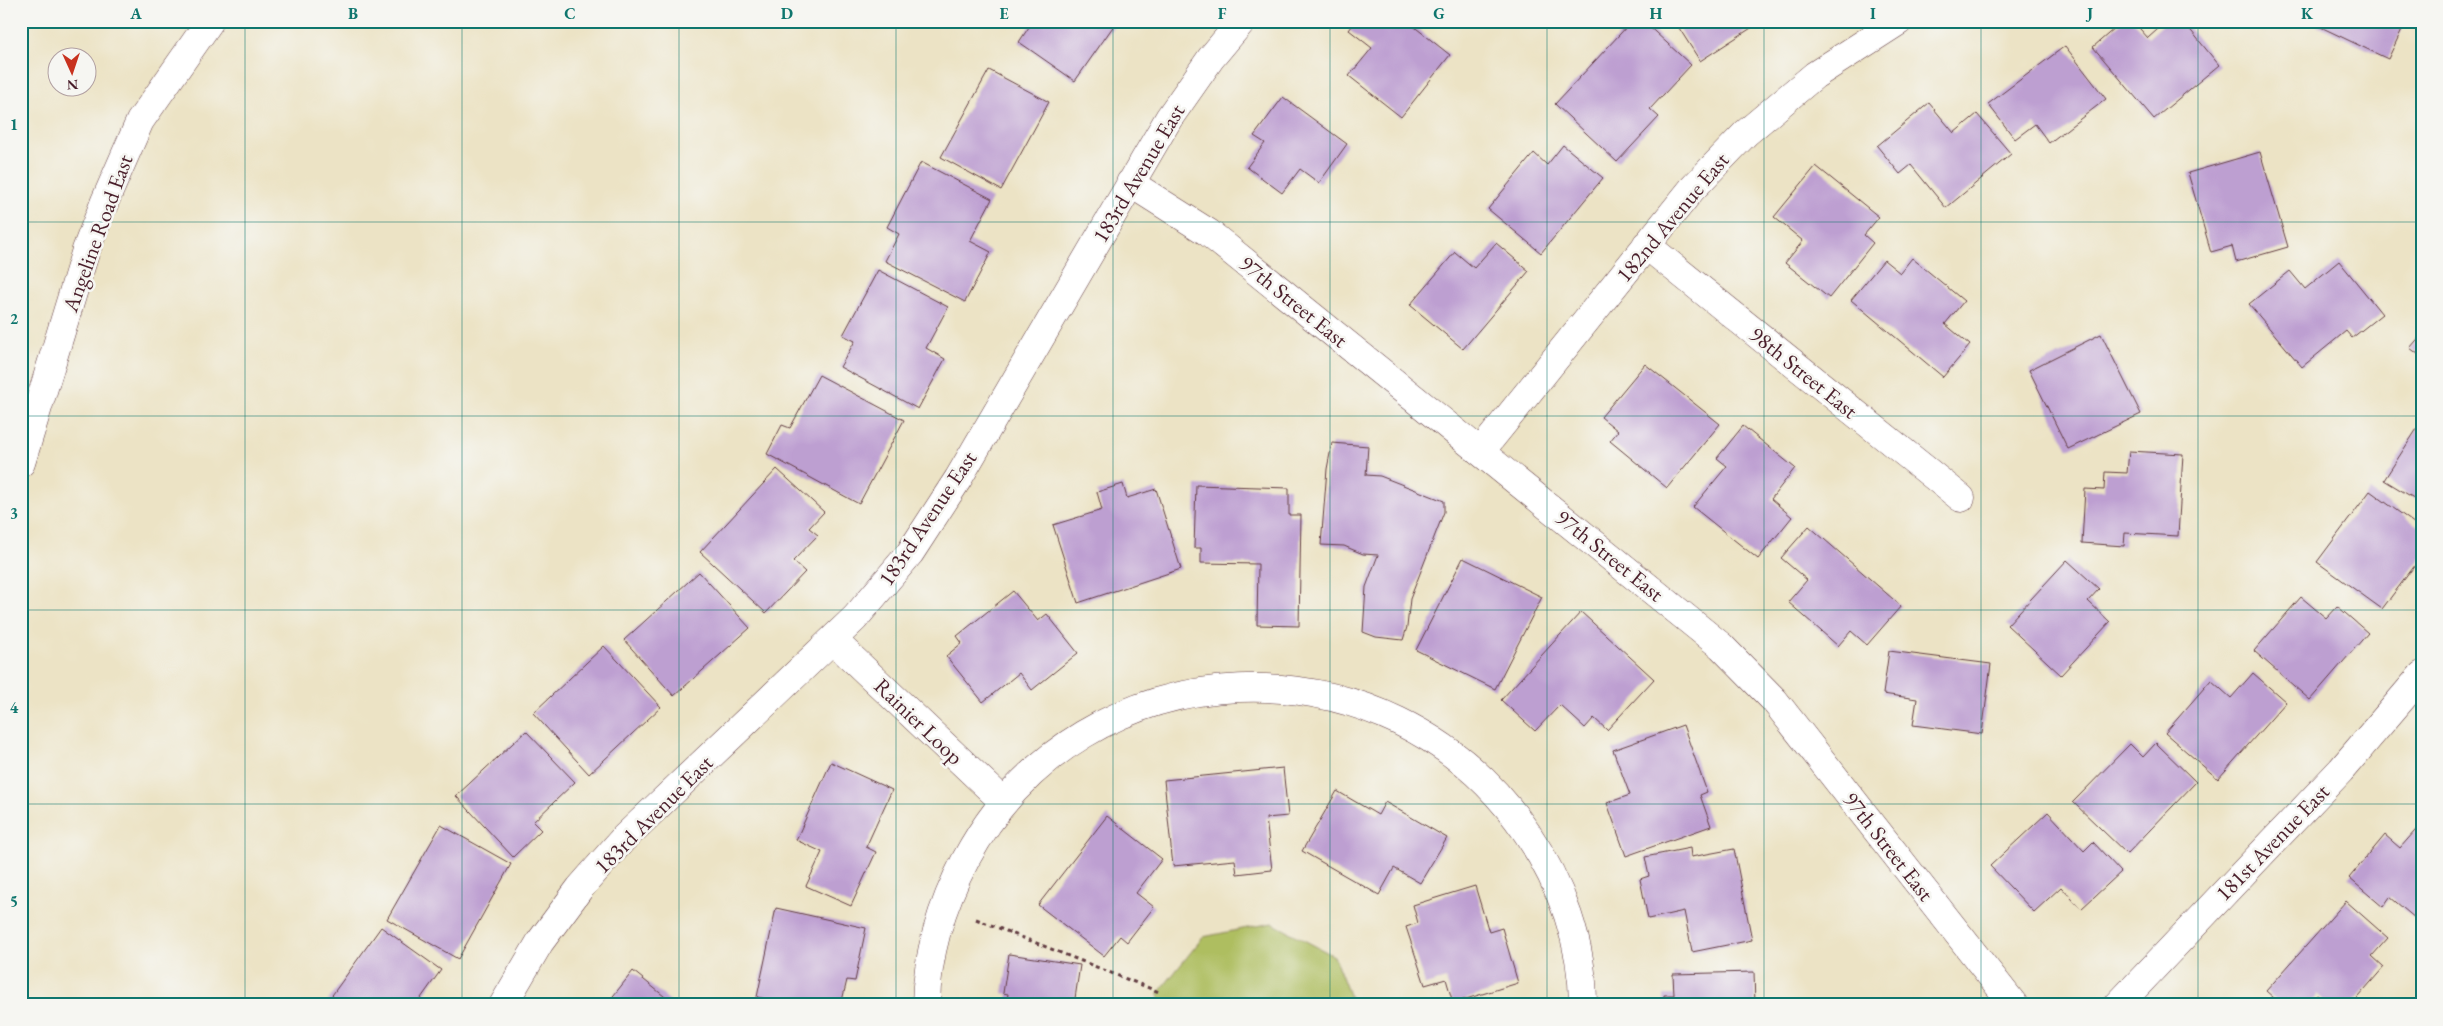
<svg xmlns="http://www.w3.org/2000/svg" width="2443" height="1026" viewBox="0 0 2443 1026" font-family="'EB Garamond',serif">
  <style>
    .green { fill: #aebe61; stroke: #7c6e46 }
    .building { fill: #bd9fd1 }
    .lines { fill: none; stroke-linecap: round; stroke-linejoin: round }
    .minor-casing { stroke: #623c42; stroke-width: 29 }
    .tertiary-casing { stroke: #623c42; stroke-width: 29 }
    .path { stroke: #623c42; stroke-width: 3; stroke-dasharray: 4 4; stroke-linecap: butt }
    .minor { stroke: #fff; stroke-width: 28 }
    .tertiary { stroke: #fff; stroke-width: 28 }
    .grid { fill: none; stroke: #0f766e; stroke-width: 1; stroke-opacity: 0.55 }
    .labels { text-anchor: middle; stroke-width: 5; stroke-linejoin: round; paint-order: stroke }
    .street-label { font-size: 22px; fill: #4a1f2b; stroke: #f6f6f2 }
    .neatline { fill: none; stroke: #0f766e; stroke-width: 2 }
    .grid-label { font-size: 16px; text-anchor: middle; font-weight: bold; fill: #0f766e }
  </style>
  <rect width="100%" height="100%" fill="#f6f6f2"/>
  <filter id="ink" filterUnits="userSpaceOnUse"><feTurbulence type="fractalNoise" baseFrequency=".02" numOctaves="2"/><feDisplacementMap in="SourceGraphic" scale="10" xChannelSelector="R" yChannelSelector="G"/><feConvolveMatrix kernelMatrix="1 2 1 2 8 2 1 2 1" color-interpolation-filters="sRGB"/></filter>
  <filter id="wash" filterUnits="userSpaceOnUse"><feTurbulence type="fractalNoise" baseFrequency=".0096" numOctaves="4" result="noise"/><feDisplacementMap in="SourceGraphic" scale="20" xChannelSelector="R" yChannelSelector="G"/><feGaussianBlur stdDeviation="1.12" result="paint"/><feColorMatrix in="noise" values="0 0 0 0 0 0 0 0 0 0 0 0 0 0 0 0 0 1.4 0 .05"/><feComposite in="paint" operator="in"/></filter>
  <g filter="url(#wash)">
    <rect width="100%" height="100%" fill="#ece3c5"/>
    <path class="green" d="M1272 923 1334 956 1353 1005H1159V992L1203 937Z"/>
    <g id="blocks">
      <path class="building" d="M1033 21H1117L1075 81 1019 42Z
        M1356 21H1407L1450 55 1401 117 1349 76 1372 48 1349 30Z
        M1632 21H1643L1691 65 1650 109 1659 117 1617 162 1555 104Z
        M1691 21H1762L1700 61 1679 28Z
        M2123 21H2133L2148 38 2167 21H2183L2219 65 2154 119 2093 47Z
        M2308 21H2406L2388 59Z
        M2065 46 2106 99 2049 143 2035 124 2015 139 1988 104Z
        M989 70 1049 102 1001 190 941 157Z
        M1283 97 1347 144 1319 183 1300 169 1282 193 1247 167 1265 143 1254 136Z
        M1929 103 1954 133 1977 114 2011 154 1946 208 1911 165 1900 174 1877 146Z
        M1563 145 1603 178 1541 253 1488 209 1534 153 1547 165Z
        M2260 152 2288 247 2236 262 2232 246 2211 252 2188 173Z
        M921 162 992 199 970 241 991 252 965 302 885 261 899 234 887 227Z
        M1816 166 1879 217 1864 235 1873 243 1829 298 1785 263 1803 241 1774 217Z
        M1496 243 1529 271 1463 349 1410 305 1455 252 1474 268Z
        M1912 258 1964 301 1945 324 1970 345 1943 377 1851 300 1884 260 1900 273Z
        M2339 261 2382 314 2352 338 2346 331 2302 367 2249 304 2290 271 2305 289Z
        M878 270 948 307 926 348 945 359 918 409 840 367 855 341 843 335Z
        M2101 334 2141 414 2068 449 2029 370Z
        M2422 334V357L2410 348Z
        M1645 364 1720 424 1667 488 1610 441 1618 431 1601 417Z
        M819 375 904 420 859 504 767 454 782 425 790 428Z
        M2422 421V503L2384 480Z
        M1743 426 1795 468 1771 499 1792 517 1758 559 1693 507 1727 466 1717 458Z
        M1332 443 1368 446 1366 475 1380 476 1444 501V512L1410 599 1407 627 1403 640 1376 637 1363 632 1366 587 1378 555 1363 554 1344 546 1321 545 1327 469Z
        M2129 451 2183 454 2178 536 2125 533 2124 546 2082 543 2085 489 2104 490 2105 472 2127 473Z
        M777 469 824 512 809 528 818 535 793 561 805 572 766 613 700 552Z
        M1123 484 1127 498 1156 489 1181 569 1078 603 1053 525 1102 510 1097 492Z
        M1196 485 1289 488V515H1301L1299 626 1257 625 1258 564 1201 563V548H1194Z
        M2370 491 2422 529V556L2382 609 2317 562Z
        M1809 526 1901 606 1867 645 1851 631 1838 646 1788 602 1807 580 1781 558Z
        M1463 558 1542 597 1495 689 1416 650Z
        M2067 560 2099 589 2088 601 2110 622 2061 675 2007 625Z
        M699 572 750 628 674 696 624 640Z
        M1013 591 1038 621 1047 614 1078 653 1032 690 1019 673 983 702 946 656 962 643 957 636Z
        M2301 597 2326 618 2337 606 2368 633 2310 700 2254 651Z
        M1581 612 1654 679 1607 730 1594 718 1585 728 1560 705 1535 731 1501 700Z
        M604 646 661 707 589 774 533 713Z
        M1889 651 1991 664 1982 734 1913 725 1917 699 1883 694Z
        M2253 673 2286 702 2218 779 2165 733 2211 680 2231 698Z
        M1683 725 1707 792 1700 795 1711 826 1626 856 1607 803 1630 795 1613 750Z
        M526 731 575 782 533 822 541 830 513 857 456 796Z
        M2156 743 2196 782 2127 854 2073 802 2130 744 2143 757Z
        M831 762 892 790 866 847 876 852 851 906 806 886 822 852 796 840Z
        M1283 768 1288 816 1266 818 1272 870 1237 874 1235 860 1173 866 1164 780Z
        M1337 791 1378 815 1385 802 1447 838 1420 883 1394 868 1379 895 1302 851Z
        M2048 812 2084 851 2093 842 2121 872 2081 909 2061 887 2034 912 1990 866Z
        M1107 816 1162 859 1136 893 1154 907 1127 942 1120 936 1104 956 1038 905Z
        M2422 823V924L2390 897 2383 907 2349 878 2385 835 2400 848Z
        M441 825 511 864 458 959 387 919Z
        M1690 848 1691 857 1734 849 1752 940 1692 952 1684 911 1648 919 1640 879 1649 876 1645 857Z
        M1475 886 1489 932 1502 928 1518 983 1453 1003 1446 979 1425 985 1406 927 1418 923 1413 905Z
        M2346 901 2388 938 2372 956 2384 967 2351 1005H2329L2317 994 2308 1005H2282L2266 991Z
        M776 908 866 928 855 981 847 980 841 1005H793L757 997Z
        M381 927 441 970 416 1005H325Z
        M1009 954 1080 965 1074 1005H1006L1008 994 1003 993Z
        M633 971 675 1005H606Z
        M1754 972 1755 1005H1664V995H1674L1673 974Z"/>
    </g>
  </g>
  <g filter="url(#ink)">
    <use href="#blocks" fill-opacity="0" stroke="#623c42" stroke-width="1"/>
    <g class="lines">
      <defs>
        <path id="minor" d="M1130 183 1209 233 1721 646 1774 700 2014 1005
          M1646 245 1961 498
          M1481 451 1692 189 1746 133 1815 75 1899 21
          M833 640 1004 802
          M503 1005 540 942 580 888 623 839 855 618 910 553 958 479 1169 118 1211 58 1242 21
          M926 1005C927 954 942 904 966 859 1082 641 1390 630 1527 833 1561 883 1583 944 1583 1005
          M2118 1005 2341 770 2422 675"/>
        <path id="tertiary" d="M21 463 86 250 105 201 140 121 210 21"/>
      </defs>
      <use href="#minor" class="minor-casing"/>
      <use href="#tertiary" class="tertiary-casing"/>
      <path class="path" d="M976 919 1159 992"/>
      <use href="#minor" class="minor"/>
      <use href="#tertiary" class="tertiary"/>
    </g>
  </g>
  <path class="grid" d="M245 21V1005M462 21V1005M679 21V1005M896 21V1005M1113 21V1005M1330 21V1005M1547 21V1005M1764 21V1005M1981 21V1005M2198 21V1005M21 222H2422M21 416H2422M21 610H2422M21 804H2422"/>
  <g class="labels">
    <g class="street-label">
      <text transform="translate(1138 173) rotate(-59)" y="8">183rd Avenue East</text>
      <text transform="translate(1672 217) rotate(-50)" y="8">182nd Avenue East</text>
      <text transform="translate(97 233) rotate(-70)" y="8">Angeline Road East</text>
      <text transform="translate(1294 301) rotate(39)" y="8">97th Street East</text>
      <text transform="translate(1804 372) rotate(39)" y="8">98th Street East</text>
      <text transform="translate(927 518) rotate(-56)" y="8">183rd Avenue East</text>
      <text transform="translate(1610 555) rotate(39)" y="8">97th Street East</text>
      <text transform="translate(919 721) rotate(44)" y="8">Rainier Loop</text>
      <text transform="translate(653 814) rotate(-45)" y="8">183rd Avenue East</text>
      <text transform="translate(2272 842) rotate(-46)" y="8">181st Avenue East</text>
      <text transform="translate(1889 846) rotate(52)" y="8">97th Street East</text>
    </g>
  </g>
  <rect width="2443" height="1026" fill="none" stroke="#f6f6f2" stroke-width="55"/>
  <g transform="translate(72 72) rotate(177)"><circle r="24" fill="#f6f6f2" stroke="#b1a0a2"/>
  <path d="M0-4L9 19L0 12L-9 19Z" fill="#c8321e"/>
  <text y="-8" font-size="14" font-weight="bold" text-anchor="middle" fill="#4a1f2b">N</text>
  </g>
  <rect x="28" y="28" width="2388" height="970" class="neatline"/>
  <g class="grid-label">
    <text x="136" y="19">A</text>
    <text x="353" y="19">B</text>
    <text x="570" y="19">C</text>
    <text x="787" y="19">D</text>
    <text x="1004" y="19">E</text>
    <text x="1222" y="19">F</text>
    <text x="1439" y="19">G</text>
    <text x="1656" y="19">H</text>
    <text x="1873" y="19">I</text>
    <text x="2090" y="19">J</text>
    <text x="2307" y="19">K</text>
    <text x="14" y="130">1</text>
    <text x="14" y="324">2</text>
    <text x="14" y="519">3</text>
    <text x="14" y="713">4</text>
    <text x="14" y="907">5</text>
  </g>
</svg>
